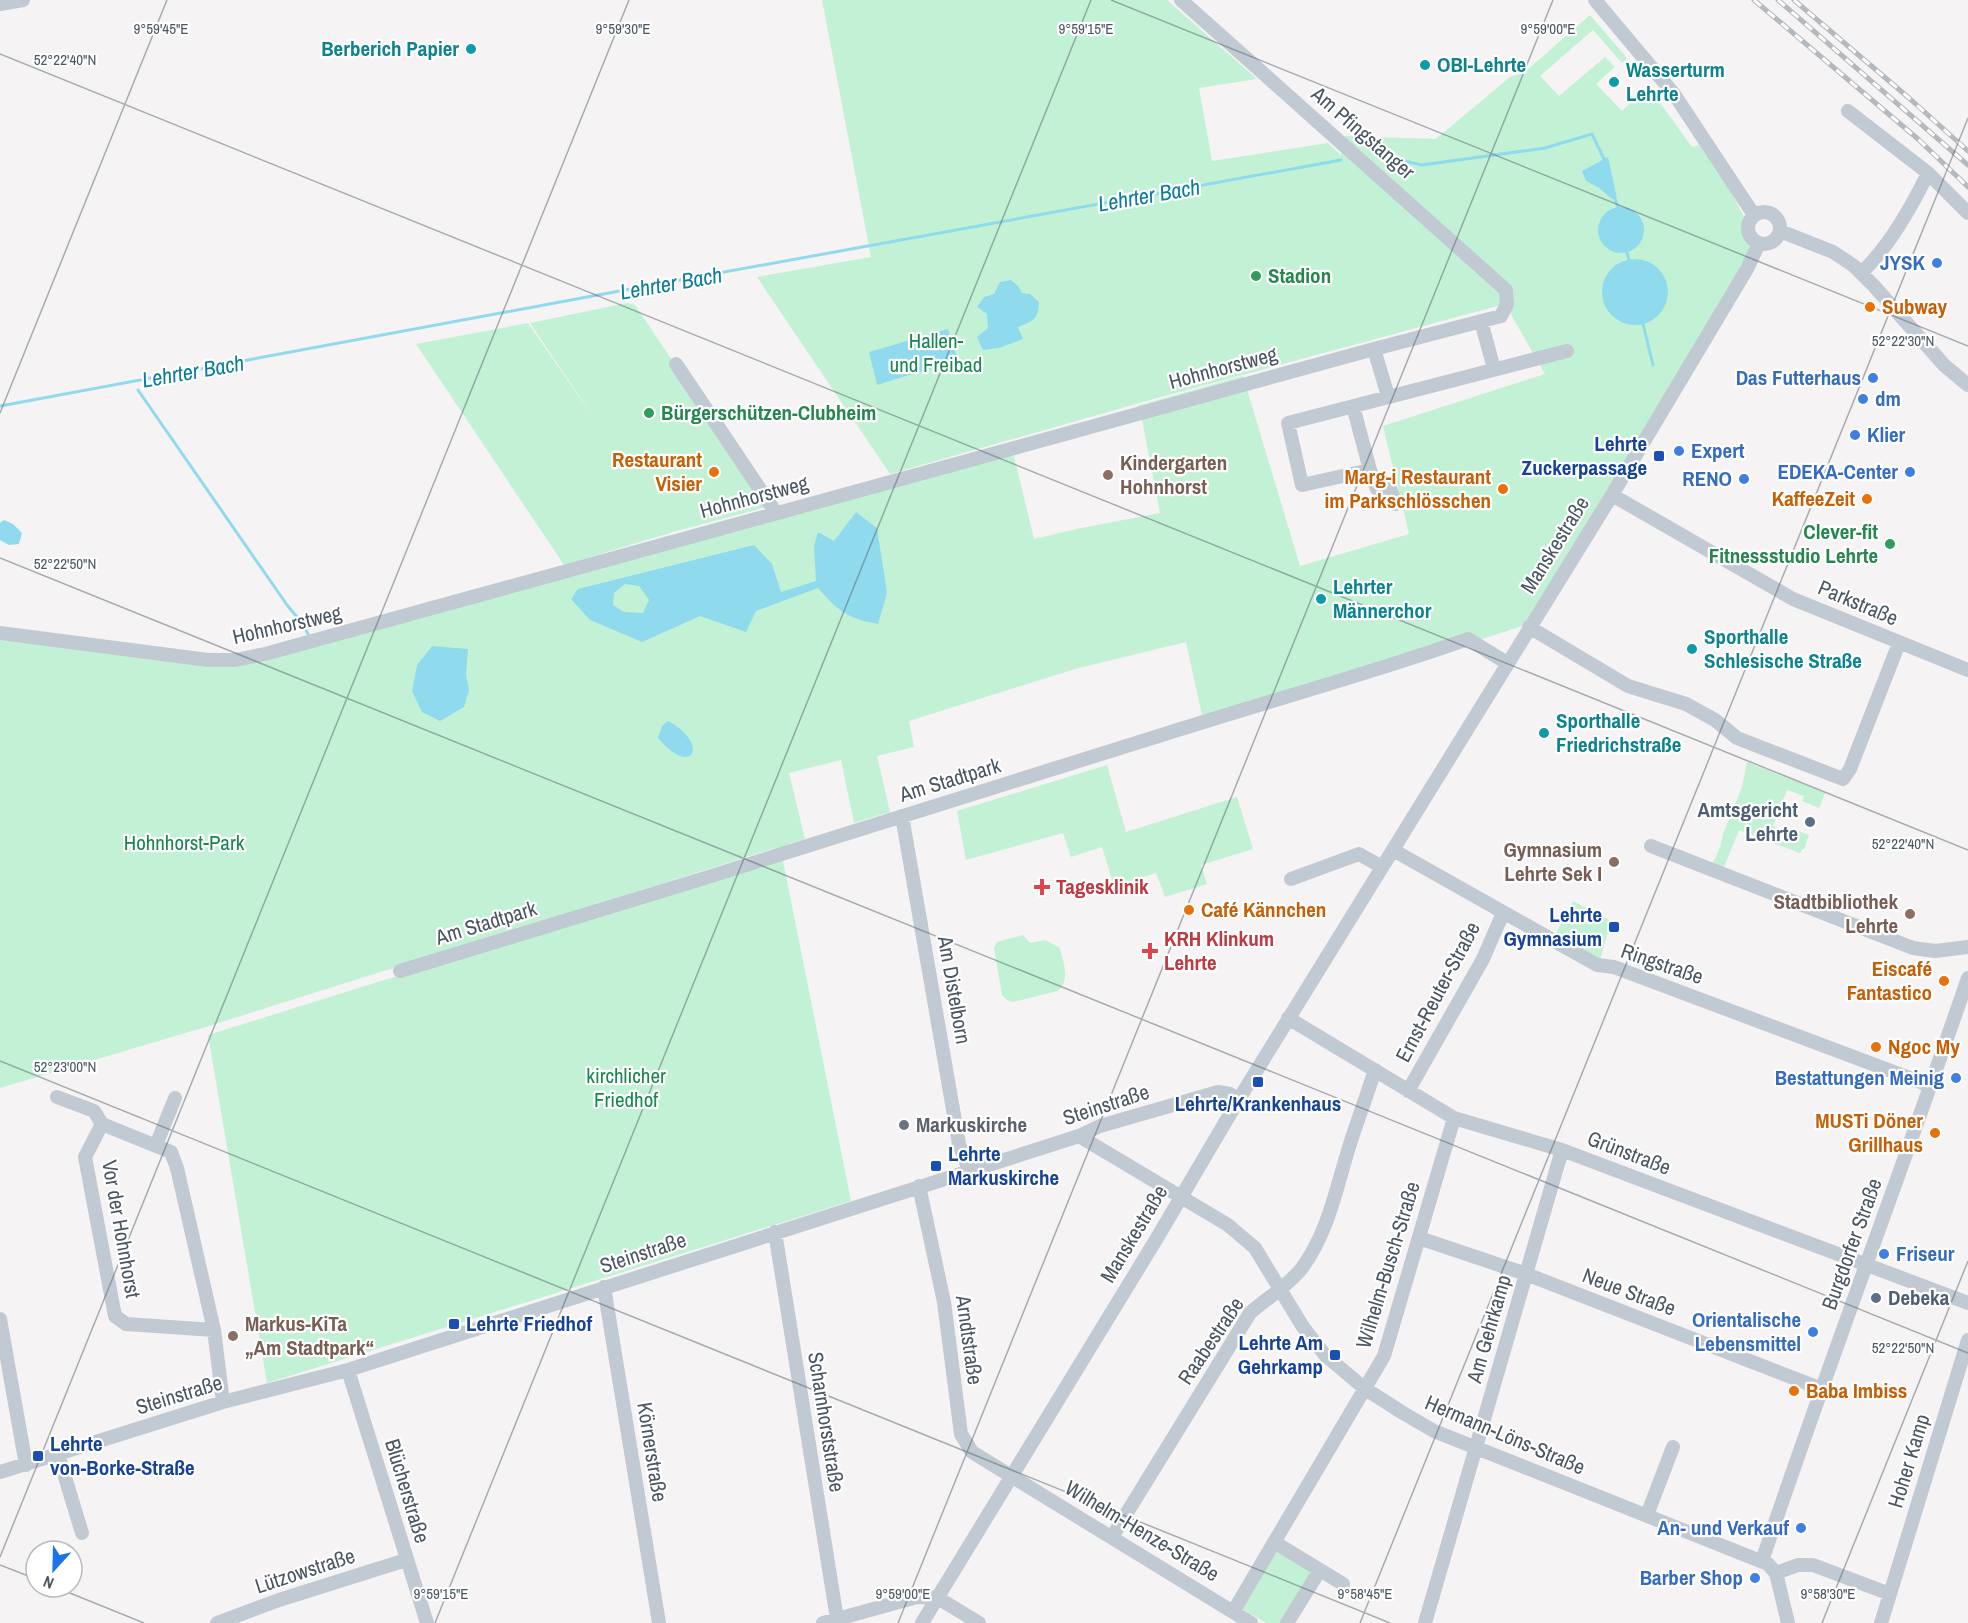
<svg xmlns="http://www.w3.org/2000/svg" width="1968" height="1623" viewBox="0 0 1968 1623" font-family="'Archivo Narrow',sans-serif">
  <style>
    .green { fill: #c3f1d5 }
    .water { fill: #90daee; fill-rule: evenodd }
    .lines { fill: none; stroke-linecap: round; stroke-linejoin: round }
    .stream { stroke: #90daee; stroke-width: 3 }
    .minor { stroke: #c1cad2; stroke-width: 14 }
    .rail-casing { stroke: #b5b8bd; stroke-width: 5 }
    .rail { stroke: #fff; stroke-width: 3; stroke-dasharray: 9; stroke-linecap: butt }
    .ticks { fill: none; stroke: #4a5661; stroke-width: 1.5; stroke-opacity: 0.45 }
    .culture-dot { fill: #0f9aa8; stroke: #fff; stroke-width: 2 }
    .shop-dot { fill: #3f7fe0; stroke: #fff; stroke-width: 2 }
    .leisure-dot { fill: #2e9e5b; stroke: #fff; stroke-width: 2 }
    .food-dot { fill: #e8710a; stroke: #fff; stroke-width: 2 }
    .transit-dot { fill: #1a4fb4; stroke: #fff; stroke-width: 2 }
    .education-dot { fill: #8d6e63; stroke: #fff; stroke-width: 2 }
    .service-dot { fill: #5c6f8a; stroke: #fff; stroke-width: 2 }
    .health-dot { fill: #e0444e; stroke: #fff; stroke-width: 2 }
    .worship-dot { fill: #6b7280; stroke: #fff; stroke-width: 2 }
    .labels { text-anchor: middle; stroke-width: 4.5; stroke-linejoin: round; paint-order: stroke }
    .culture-label { font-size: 21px; font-weight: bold; fill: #0d838f; stroke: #fff; text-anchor: start }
    .street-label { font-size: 21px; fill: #4a5661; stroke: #fff }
    .shop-label { font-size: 21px; font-weight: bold; fill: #366cbe; stroke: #fff; text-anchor: end }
    .leisure-label { font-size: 21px; font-weight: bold; fill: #27864d; stroke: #fff; text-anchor: start }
    .food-label { font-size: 21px; font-weight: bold; fill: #c56008; stroke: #fff; text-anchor: end }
    .park-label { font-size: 21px; fill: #17864f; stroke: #fff }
    .transit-label { font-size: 21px; font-weight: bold; fill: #164399; stroke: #fff; text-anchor: end }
    .education-label { font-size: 21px; font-weight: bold; fill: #785e54; stroke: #fff; text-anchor: start }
    .service-label { font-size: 21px; font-weight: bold; fill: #4e5e75; stroke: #fff; text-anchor: end }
    .health-label { font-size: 21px; font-weight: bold; fill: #be3a42; stroke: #fff; text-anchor: start }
    .worship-label { font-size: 21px; font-weight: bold; fill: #5b616d; stroke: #fff; text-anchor: start }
    .water-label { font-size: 22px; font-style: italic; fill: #0c7c9b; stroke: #fff }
    .ticks-label { font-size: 15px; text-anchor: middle; fill: #4a5661; stroke: #fff; stroke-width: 4.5; stroke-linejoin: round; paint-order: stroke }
  </style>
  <rect width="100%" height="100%" fill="#f5f3f3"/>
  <path class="green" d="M822 0H1167L1257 79 1199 88 1212 161 1328 143 1341 155 1345 136 1436 139 1510 77 1525 72 1590 15 1627 58 1622 63 1593 30 1540 76 1559 96 1605 57 1615 67 1596 84 1622 111 1648 86 1692 147 1699 145 1729 188 1744 217 1742 233 1753 248 1528 624 1205 729 1186 642 1075 669 909 721 914 747 877 756 890 812 854 823 841 760 789 773 805 839 788 844V847L776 850 775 848 209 1026 0 1088V635L226 665 1012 448 1034 539 1076 529 1160 513 1141 414 1137 406 1243 376 1300 566 1409 534 1383 426 1545 374 1505 304 1157 398 890 474 757 277 871 257Z
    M627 303 635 305 768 503 767 507 673 532 564 565 416 344 528 323 598 424 530 323Z
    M1747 762 1825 793 1819 808 1802 801 1804 796 1787 790 1773 826 1788 832 1790 828 1809 835 1804 849H1802L1800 853 1739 830 1724 867 1713 863 1720 847 1723 834 1742 787Z
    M1107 765 1126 832 1237 797 1253 849 1201 865 1207 884 1165 897 1156 873 1114 886 1102 847 1071 857 1063 833 966 860 957 811Z
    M782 856 851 1201 267 1383 208 1035Z
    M1573 901 1611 921 1600 960 1555 935Z
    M1023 935 1030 943 1045 940 1060 948C1063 963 1071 979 1058 991L1013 1002 1007 1000 1002 995 994 948 997 942Z
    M1277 1548 1314 1570 1283 1623H1266L1241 1608Z"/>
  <path class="water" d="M1608 157 1617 198 1612 199 1599 188 1586 181 1582 171Z
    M1598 230a23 23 0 1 1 46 0a23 23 0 1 1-46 0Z
    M1602 292a33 33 0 1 1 66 0a33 33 0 1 1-66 0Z
    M1011 280 1018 286 1022 293 1030 294 1039 302C1038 320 1033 321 1018 327L1023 339 999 348 983 350 977 337 988 328 987 314 977 307 984 297 994 294 1000 282Z
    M948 329 958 360 877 385 869 352Z
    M856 512 877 528 887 593 878 624C847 618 839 612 818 588L756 611 746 632 700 616 642 642 590 620 571 599 578 589 754 545 772 564 781 592 816 581 814 546 818 532 834 541ZM625 584 639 586 649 600 643 613 624 612 613 605 614 593Z
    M4 520 13 524 22 533 19 544 9 545 0 540V523Z
    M432 646 468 649 466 675 469 690 464 707 440 721 422 712 412 691 417 665Z
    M668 721C711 744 692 779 658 738L662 726Z"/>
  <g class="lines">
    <path class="stream" d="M1377 155 1422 165 1545 148 1592 134 1604 159
      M1615 199 1618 207
      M1627 253 1629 260
      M1643 324 1653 365
      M138 390 287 605 302 623 309 636
      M0 406 587 297 1341 160"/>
    <path class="minor" d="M1595 0 1674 94 1754 215
      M0 4 23 0
      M1848 111 1928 173 1968 213
      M1748 228a16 16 0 1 1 32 0a16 16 0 1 1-32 0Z
      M1780 231 1833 252 1854 266 1874 286 1944 365 1968 385
      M1861 273C1888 248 1912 206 1928 173
      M1481 321 1494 369
      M1374 349 1388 396
      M676 364 776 513
      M1353 406 1370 470 1302 485 1288 423 1567 351
      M1370 470 1377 489 1389 486 1396 504
      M1612 495 1793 599 1968 670
      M1529 627 1628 686 1686 704 1715 720 1737 738 1843 779 1850 769 1899 643
      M0 633 208 660H235L265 654 1374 349 1501 316 1507 304 1506 290 1181 0
      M902 816 959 1144 969 1170
      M1651 846 1913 948 1935 951 1968 947
      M1393 850 1597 965 1614 967 1931 1086
      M1291 879 1359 854 1382 867
      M400 971C662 892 923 811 1184 728 1279 698 1375 672 1468 639L1507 663
      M1288 1018 1454 1118 1562 1150 1968 1303
      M1408 1091 1483 959 1503 913
      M57 1097 94 1111 102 1124
      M1079 1136 1228 1225 1255 1248 1303 1327 1325 1355 1364 1388 1403 1413 1434 1431 1768 1564 1776 1573 1788 1623
      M156 1145 175 1098
      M919 1186 944 1302 961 1434 972 1452 1251 1623
      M775 1232 837 1619
      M1419 1238 1526 1274 1822 1389
      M604 1287 659 1623
      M0 1319 26 1465
      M214 1330 126 1324 115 1316 85 1157 102 1124 171 1152 177 1168 214 1330 223 1402
      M348 1370 427 1623
      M58 1454 82 1533
      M0 1472 223 1402 348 1370 1079 1136 1100 1126 1218 1092 1230 1094 1239 1099
      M1647 1515 1673 1447
      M1112 1537 1250 1313C1268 1297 1287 1287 1302 1268 1329 1231 1336 1188 1350 1144 1358 1119 1367 1095 1375 1070
      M1274 1542 1343 1584
      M1762 1561C1828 1365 1901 1173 1968 978
      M1776 1573 1798 1565H1813L1890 1594 1968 1340
      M1233 1612 1384 1356 1454 1118
      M217 1623 279 1600 406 1560
      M823 1623 917 1597 938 1598 979 1623
      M922 1623 1157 1238 1239 1099 1612 495 1747 269 1759 243
      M1287 1623 1320 1570
      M1425 1623 1562 1150
      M1881 1623 1890 1594"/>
    <defs>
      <path id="rail" d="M1754 0 1918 139 1968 187
        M1778 0 1968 165
        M1794 0 1909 98 1968 151"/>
    </defs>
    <use href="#rail" class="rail-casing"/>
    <use href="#rail" class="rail"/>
  </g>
  <path class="ticks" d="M1111 0 1968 346M0 54 1968 850M0 413 167 0M0 558 1968 1353M0 1061 1390 1623M0 1557 629 0M0 1565 36 1579M55 1587 144 1623M435 1623 1091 0M898 1623 1553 0M1360 1623 1968 118M1822 1623 1968 1261"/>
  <g class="culture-dot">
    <circle cx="471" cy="49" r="6"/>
    <circle cx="1425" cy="65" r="6"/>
    <circle cx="1614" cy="82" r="6"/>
    <circle cx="1321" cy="599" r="6"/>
    <circle cx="1692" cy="649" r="6"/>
    <circle cx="1544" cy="733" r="6"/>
  </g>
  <g class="shop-dot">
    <circle cx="1937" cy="263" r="6"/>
    <circle cx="1873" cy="378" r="6"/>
    <circle cx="1863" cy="399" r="6"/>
    <circle cx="1855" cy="435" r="6"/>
    <circle cx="1679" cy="451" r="6"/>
    <circle cx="1910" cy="472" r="6"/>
    <circle cx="1744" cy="479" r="6"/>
    <circle cx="1956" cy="1078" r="6"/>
    <circle cx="1884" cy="1254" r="6"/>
    <circle cx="1813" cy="1332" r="6"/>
    <circle cx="1801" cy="1528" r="6"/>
    <circle cx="1755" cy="1578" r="6"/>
  </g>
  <g class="leisure-dot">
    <circle cx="1256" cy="276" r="6"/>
    <circle cx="649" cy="413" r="6"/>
    <circle cx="1890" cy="544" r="6"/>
  </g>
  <g class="food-dot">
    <circle cx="1870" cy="307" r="6"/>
    <circle cx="714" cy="472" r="6"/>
    <circle cx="1503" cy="489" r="6"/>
    <circle cx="1867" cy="499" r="6"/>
    <circle cx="1189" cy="910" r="6"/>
    <circle cx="1944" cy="981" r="6"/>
    <circle cx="1876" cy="1047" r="6"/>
    <circle cx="1935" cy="1133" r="6"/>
    <circle cx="1794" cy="1391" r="6"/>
  </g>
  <g class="transit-dot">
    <rect x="1653" y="450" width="12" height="12" rx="3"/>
    <rect x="1608" y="921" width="12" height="12" rx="3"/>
    <rect x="1252" y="1076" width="12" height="12" rx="3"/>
    <rect x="930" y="1160" width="12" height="12" rx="3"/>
    <rect x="448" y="1318" width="12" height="12" rx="3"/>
    <rect x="1329" y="1349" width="12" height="12" rx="3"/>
    <rect x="32" y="1450" width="12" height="12" rx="3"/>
  </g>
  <g class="education-dot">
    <circle cx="1108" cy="475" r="6"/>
    <circle cx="1614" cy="862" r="6"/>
    <circle cx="1910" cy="914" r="6"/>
    <circle cx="233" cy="1336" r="6"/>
  </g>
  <g class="service-dot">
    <circle cx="1810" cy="822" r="6"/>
    <circle cx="1876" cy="1298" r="6"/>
  </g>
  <g class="health-dot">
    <path d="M1039 878h6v6h6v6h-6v6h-6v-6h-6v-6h6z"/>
    <path d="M1147 942h6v6h6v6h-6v6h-6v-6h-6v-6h6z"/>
  </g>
  <circle class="worship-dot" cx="904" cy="1125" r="6"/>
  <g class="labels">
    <g class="culture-label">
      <text x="459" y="56" text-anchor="end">Berberich Papier</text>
      <text x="1437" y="72">OBI-Lehrte</text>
      <text x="1626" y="77">Wasserturm<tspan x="1626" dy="24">Lehrte</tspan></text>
      <text x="1333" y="594">Lehrter<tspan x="1333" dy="24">Männerchor</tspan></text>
      <text x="1704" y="644">Sporthalle<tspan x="1704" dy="24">Schlesische Straße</tspan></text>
      <text x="1556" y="728">Sporthalle<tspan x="1556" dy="24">Friedrichstraße</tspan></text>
    </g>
    <g class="street-label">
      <text transform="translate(1363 133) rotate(41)" y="7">Am Pfingstanger</text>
      <text transform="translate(1223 368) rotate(-15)" y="7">Hohnhorstweg</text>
      <text transform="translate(754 497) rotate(-15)" y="7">Hohnhorstweg</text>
      <text transform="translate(1555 545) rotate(-58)" y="7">Manskestraße</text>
      <text transform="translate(1858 603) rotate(23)" y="7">Parkstraße</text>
      <text transform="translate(287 625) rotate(-13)" y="7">Hohnhorstweg</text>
      <text transform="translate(950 780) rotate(-17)" y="7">Am Stadtpark</text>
      <text transform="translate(486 923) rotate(-17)" y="7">Am Stadtpark</text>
      <text transform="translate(1662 964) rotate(19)" y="7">Ringstraße</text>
      <text transform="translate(954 990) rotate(80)" y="7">Am Distelborn</text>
      <text transform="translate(1438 992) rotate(-62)" y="7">Ernst-Reuter-Straße</text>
      <text transform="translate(1106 1105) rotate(-18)" y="7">Steinstraße</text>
      <text transform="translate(1629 1153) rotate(21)" y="7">Grünstraße</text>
      <text transform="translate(121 1229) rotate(80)" y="7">Vor der Hohnhorst</text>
      <text transform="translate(1134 1234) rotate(-59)" y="7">Manskestraße</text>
      <text transform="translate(1852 1244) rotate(-70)" y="7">Burgdorfer Straße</text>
      <text transform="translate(643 1253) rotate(-18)" y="7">Steinstraße</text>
      <text transform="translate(1388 1265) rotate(-73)" y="7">Wilhelm-Busch-Straße</text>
      <text transform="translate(1629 1292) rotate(21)" y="7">Neue Straße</text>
      <text transform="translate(1489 1329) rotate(-74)" y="7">Am Gehrkamp</text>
      <text transform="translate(969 1340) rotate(82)" y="7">Arndtstraße</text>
      <text transform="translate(1211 1341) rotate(-56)" y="7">Raabestraße</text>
      <text transform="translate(179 1395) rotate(-17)" y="7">Steinstraße</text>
      <text transform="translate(826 1422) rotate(81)" y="7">Scharnhorststraße</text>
      <text transform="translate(1505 1435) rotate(23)" y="7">Hermann-Löns-Straße</text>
      <text transform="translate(652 1452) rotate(81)" y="7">Körnerstraße</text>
      <text transform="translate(1909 1461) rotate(-73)" y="7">Hoher Kamp</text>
      <text transform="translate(407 1491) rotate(73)" y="7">Blücherstraße</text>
      <text transform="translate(1142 1531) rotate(31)" y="7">Wilhelm-Henze-Straße</text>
      <text transform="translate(305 1571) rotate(-18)" y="7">Lützowstraße</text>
    </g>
    <g class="shop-label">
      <text x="1925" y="270">JYSK</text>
      <text x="1861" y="385">Das Futterhaus</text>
      <text x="1875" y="406" text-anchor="start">dm</text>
      <text x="1867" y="442" text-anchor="start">Klier</text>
      <text x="1691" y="458" text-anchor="start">Expert</text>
      <text x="1898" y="479">EDEKA-Center</text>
      <text x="1732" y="486">RENO</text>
      <text x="1944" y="1085">Bestattungen Meinig</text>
      <text x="1896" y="1261" text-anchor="start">Friseur</text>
      <text x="1801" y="1327">Orientalische<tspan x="1801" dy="24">Lebensmittel</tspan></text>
      <text x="1789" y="1535">An- und Verkauf</text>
      <text x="1743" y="1585">Barber Shop</text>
    </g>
    <g class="leisure-label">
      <text x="1268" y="283">Stadion</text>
      <text x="661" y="420">Bürgerschützen-Clubheim</text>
      <text x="1878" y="539" text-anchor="end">Clever-fit<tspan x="1878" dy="24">Fitnessstudio Lehrte</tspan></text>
    </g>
    <g class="food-label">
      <text x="1882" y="314" text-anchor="start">Subway</text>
      <text x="702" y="467">Restaurant<tspan x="702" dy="24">Visier</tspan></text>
      <text x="1491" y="484">Marg-i Restaurant<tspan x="1491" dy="24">im Parkschlösschen</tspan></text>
      <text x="1855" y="506">KaffeeZeit</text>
      <text x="1201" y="917" text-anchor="start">Café Kännchen</text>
      <text x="1932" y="976">Eiscafé<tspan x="1932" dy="24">Fantastico</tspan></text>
      <text x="1888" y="1054" text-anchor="start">Ngoc My</text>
      <text x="1923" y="1128">MUSTi Döner<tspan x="1923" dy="24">Grillhaus</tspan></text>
      <text x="1806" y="1398" text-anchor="start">Baba Imbiss</text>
    </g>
    <g class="park-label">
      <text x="936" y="348">Hallen-<tspan x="936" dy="24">und Freibad</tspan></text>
      <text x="184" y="850">Hohnhorst-Park</text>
      <text x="626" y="1083">kirchlicher<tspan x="626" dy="24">Friedhof</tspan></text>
    </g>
    <g class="transit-label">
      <text x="1647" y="451">Lehrte<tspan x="1647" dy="24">Zuckerpassage</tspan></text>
      <text x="1602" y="922">Lehrte<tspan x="1602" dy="24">Gymnasium</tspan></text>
      <text x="1258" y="1111" text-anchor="middle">Lehrte/Krankenhaus</text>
      <text x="948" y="1161" text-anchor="start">Lehrte<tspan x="948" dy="24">Markuskirche</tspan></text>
      <text x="466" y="1331" text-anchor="start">Lehrte Friedhof</text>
      <text x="1323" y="1350">Lehrte Am<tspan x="1323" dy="24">Gehrkamp</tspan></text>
      <text x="50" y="1451" text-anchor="start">Lehrte<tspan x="50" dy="24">von-Borke-Straße</tspan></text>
    </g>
    <g class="education-label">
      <text x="1120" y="470">Kindergarten<tspan x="1120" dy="24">Hohnhorst</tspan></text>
      <text x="1602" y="857" text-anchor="end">Gymnasium<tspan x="1602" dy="24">Lehrte Sek I</tspan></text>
      <text x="1898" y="909" text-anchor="end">Stadtbibliothek<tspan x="1898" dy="24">Lehrte</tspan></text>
      <text x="245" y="1331">Markus-KiTa<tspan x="245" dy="24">„Am Stadtpark“</tspan></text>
    </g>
    <g class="service-label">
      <text x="1798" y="817">Amtsgericht<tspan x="1798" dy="24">Lehrte</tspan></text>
      <text x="1888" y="1305" text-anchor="start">Debeka</text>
    </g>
    <g class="health-label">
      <text x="1056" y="894">Tagesklinik</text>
      <text x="1164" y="946">KRH Klinkum<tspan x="1164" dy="24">Lehrte</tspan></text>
    </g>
    <g class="worship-label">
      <text x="916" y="1132">Markuskirche</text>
    </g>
    <g class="water-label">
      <text transform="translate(1149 195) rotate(-10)" y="8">Lehrter Bach</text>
      <text transform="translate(671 283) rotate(-10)" y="8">Lehrter Bach</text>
      <text transform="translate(193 371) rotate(-10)" y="8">Lehrter Bach</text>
    </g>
  </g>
  <g class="ticks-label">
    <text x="161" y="34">9°59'45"E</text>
    <text x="623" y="34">9°59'30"E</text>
    <text x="1086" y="34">9°59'15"E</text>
    <text x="1548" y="34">9°59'00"E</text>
    <text x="65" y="65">52°22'40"N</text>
    <text x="1903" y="346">52°22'30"N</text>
    <text x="65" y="569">52°22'50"N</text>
    <text x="1903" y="849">52°22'40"N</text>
    <text x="65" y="1072">52°23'00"N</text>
    <text x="1903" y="1353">52°22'50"N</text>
    <text x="441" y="1599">9°59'15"E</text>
    <text x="903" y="1599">9°59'00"E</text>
    <text x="1365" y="1599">9°58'45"E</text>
    <text x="1828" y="1599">9°58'30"E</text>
  </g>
  <g transform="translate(54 1569) rotate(202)"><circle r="28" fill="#ffffff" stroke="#b7bbc0" stroke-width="1.5"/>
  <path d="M0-4.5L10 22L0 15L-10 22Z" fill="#1a73e8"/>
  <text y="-9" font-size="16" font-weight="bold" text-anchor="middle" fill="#4a5661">N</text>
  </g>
</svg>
